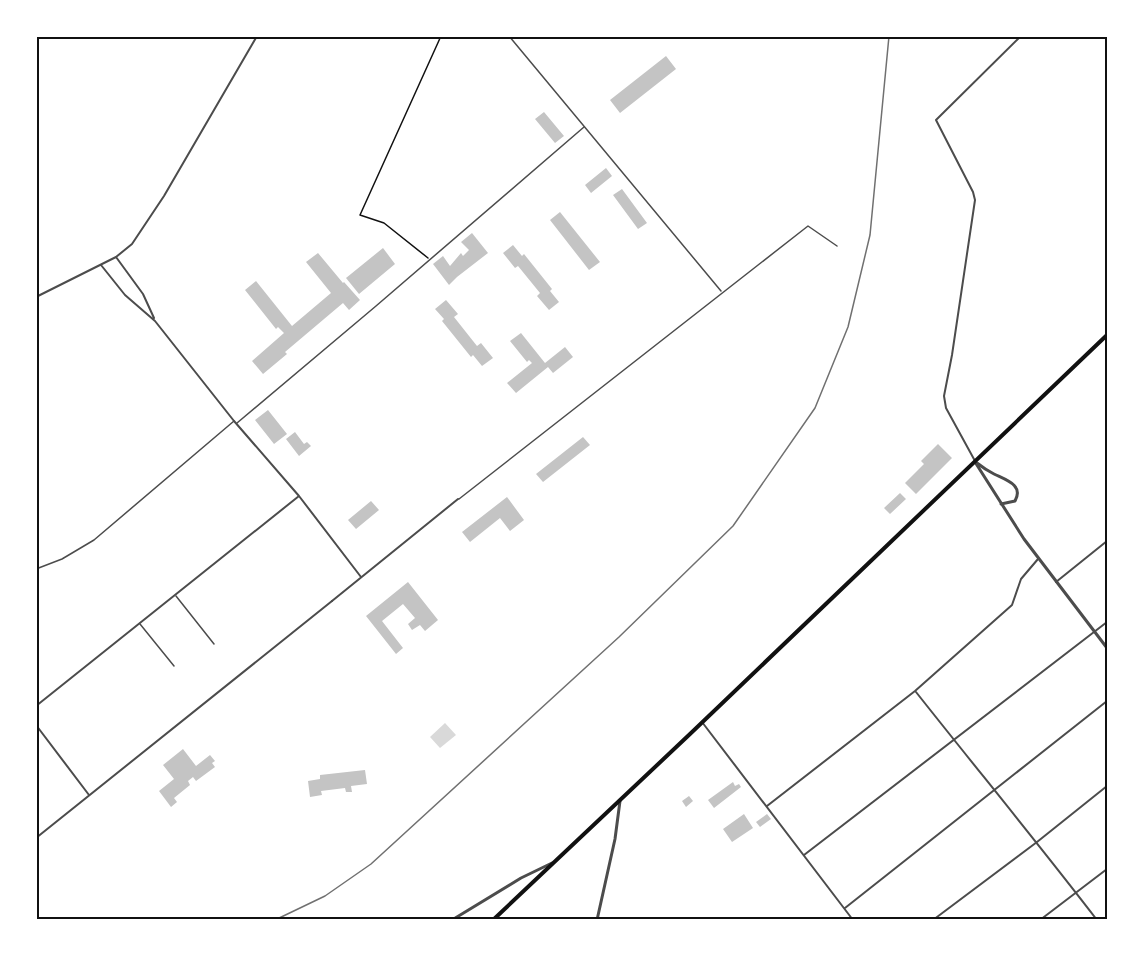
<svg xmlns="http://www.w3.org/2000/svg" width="1143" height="956" viewBox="0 0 1143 956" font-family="Lato,sans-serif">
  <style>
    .water { fill: #d9d9d9 }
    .building { fill: #c4c4c4 }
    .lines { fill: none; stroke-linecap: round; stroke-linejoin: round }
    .path { stroke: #111; stroke-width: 1.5 }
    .service { stroke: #4c4c4c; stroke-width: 1.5 }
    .pedestrian { stroke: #4c4c4c; stroke-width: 2 }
    .minor { stroke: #4c4c4c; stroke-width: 2 }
    .tertiary { stroke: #4c4c4c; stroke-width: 3 }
    .secondary { stroke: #111; stroke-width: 4 }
    .rail { stroke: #707070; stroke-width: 1.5 }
    .neatline { fill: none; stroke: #111; stroke-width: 2 }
  </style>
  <rect width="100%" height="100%" fill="#fff"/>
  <path class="water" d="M445 723 456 735 440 748 430 737Z"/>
  <path class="building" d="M666 56 676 69 620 113 610 100Z
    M544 112 564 136 555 143 535 119Z
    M606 168 612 176 591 193 585 185Z
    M622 189 647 223 638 229 613 195Z
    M560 212 600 262 589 270 550 220Z
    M472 233 488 253 457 277 449 285 433 264 443 256 450 266 461 253 463 256 469 250 461 242Z
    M513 245 522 256 524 254 552 289 550 291 559 302 549 310 537 296 540 293 518 266 515 268 503 253Z
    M383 248 395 264 359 294 346 278Z
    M318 253 343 283 344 282 360 300 349 310 343 303 285 352 287 354 263 374 252 361 284 333 278 327 276 329 245 290 256 281 292 326 331 293 306 262Z
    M446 300 458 314 454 317 477 346 481 343 493 358 482 366 473 355 471 357 442 321 444 319 435 309Z
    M521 333 545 363 565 347 573 357 553 373 548 367 516 393 507 383 532 363 529 360 527 362 510 341Z
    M268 410 287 434 274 444 255 420Z
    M295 432 304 444 307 442 311 446 299 456 286 439Z
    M583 437 590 445 543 482 536 474Z
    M938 444 952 458 916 494 905 483 924 464 921 461Z
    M900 493 906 499 890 514 884 508Z
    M507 497 524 520 510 531 500 518 470 542 462 532Z
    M371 501 379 510 356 529 348 520Z
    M408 582 438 620 425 631 420 625 412 630 408 624 415 618 403 604 382 621 403 648 396 654 366 616Z
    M183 749 196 766 210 755 215 761 212 763 215 767 196 781 193 777 188 781 190 785 174 798 177 802 171 807 159 791 174 779 163 765Z
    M365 770 367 784 351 786 352 792H346L345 788 321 791 322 795 310 797 308 781 320 779V775Z
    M733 782 735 786 739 784 741 787 714 808 708 800Z
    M689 796 693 801 686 807 682 801Z
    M744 814 753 828 732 842 723 829Z
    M767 814 771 819 760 827 756 822Z"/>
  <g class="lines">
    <path class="path" d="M428 258 384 223 360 215 441 36"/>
    <path class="service" d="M509 36 721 291
      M237 423 376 306 584 127
      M459 499 808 226 837 246
      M36 569 62 559 94 540 234 421
      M176 596 214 644
      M140 624 174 666"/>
    <path class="pedestrian" d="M36 838 332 601"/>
    <path class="minor" d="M116 257 143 294 154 318
      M101 265 125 295 155 321 234 421 299 496 361 577
      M36 297 116 257 132 244 164 196 257 36
      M975 461 946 408 944 396 952 355 975 200 973 192 936 120 1021 36
      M1056 582 1107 541
      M332 601 458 499
      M916 692C976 768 1038 843 1097 920
      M36 706 299 496
      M702 722 853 920
      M36 725 89 795
      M767 806 915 691 1012 605 1021 579 1038 559
      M804 855 1107 622
      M845 908 1107 701
      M933 920 1037 842 1107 786
      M1040 920 1107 869"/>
    <path class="tertiary" d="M975 462 1024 539 1107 648
      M977 463C982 467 988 471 994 474 1006 480 1024 485 1015 501L1001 504
      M452 920 521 878 552 863
      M597 920 615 839 620 801"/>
    <path class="secondary" d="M493 920 690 734 1107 335"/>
    <path class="rail" d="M275 920 325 896 371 864 619 637 733 526 815 408 848 327 870 235 889 36"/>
  </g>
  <rect width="1143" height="956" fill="none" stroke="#ffffff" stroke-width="75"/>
  <rect x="38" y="38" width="1068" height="880" class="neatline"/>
</svg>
